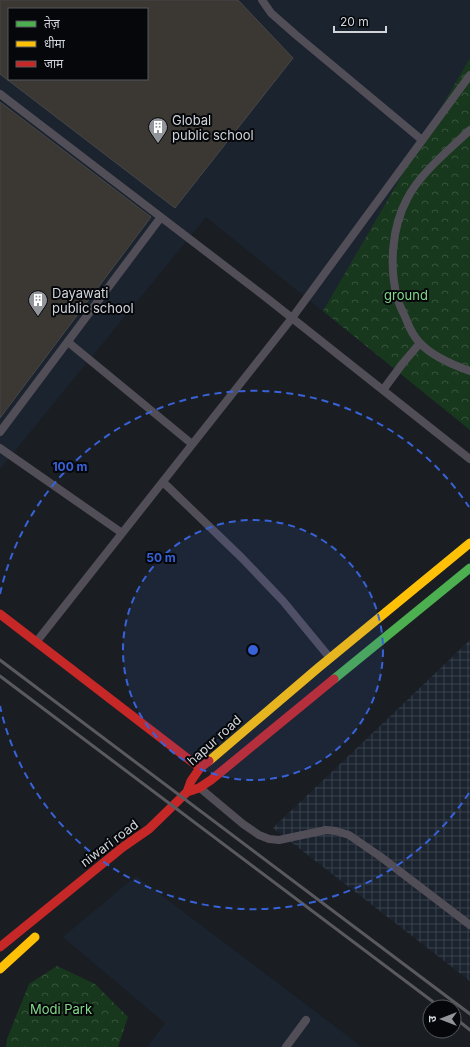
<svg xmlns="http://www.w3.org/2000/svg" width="470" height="1047" viewBox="0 0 470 1047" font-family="Inter,'Noto Sans Devanagari',sans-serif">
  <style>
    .built { fill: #1b232f; fill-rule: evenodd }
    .industrial { fill: url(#industrial-grid) }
    .park { fill: url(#park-crowns) }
    .building { fill: #3b3733; stroke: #464748; fill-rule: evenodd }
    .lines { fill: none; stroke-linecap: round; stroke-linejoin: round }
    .lane { stroke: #524e58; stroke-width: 8 }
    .fast { stroke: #4caf50; stroke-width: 9 }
    .slow { stroke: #ffc107; stroke-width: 9 }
    .jam { stroke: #c62828; stroke-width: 9 }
    .rail { stroke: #59595e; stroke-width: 3 }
    .ring { fill: none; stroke: #3862d8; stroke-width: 2; stroke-dasharray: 7 5 }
    .labels { text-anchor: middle; stroke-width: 4; stroke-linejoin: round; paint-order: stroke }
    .poi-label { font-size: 13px; fill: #d1d5da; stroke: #05070a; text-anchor: start }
    .park-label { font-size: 13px; fill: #80da86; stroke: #05070a }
    .street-label { font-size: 13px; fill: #d1d5da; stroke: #05070a }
    .centre { fill: #3862d8; stroke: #05070a; stroke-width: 2 }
    .ring-label { font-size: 12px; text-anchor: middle; font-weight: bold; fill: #3862d8; stroke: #05070a; stroke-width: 4; stroke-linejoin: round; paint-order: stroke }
  </style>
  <defs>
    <pattern id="industrial-grid" width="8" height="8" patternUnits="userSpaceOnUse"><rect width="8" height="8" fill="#1b232f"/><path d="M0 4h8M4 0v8" fill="none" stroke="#3b424d"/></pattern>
    <pattern id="park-crowns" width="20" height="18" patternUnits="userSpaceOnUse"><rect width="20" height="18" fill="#17381c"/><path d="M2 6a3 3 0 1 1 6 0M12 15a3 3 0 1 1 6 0" fill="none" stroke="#38543c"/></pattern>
  </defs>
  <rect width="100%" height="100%" fill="#1a1e22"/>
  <path class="built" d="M0 0H470V430L206 217 0 469ZM9 9H147V79H9Z
    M136 876 362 1047H147L165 1023 63 937Z"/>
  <path class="industrial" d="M470 640V981L273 828Z"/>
  <path class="park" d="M470 58V430L323 311Z
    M57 966 95 984 128 1017 118 1047H6L7 1039 29 984Z"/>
  <path class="building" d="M0 0H238L293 58 175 208 0 74ZM9 9H147V79H9Z
    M0 102 151 217 0 418Z"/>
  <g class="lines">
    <path class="lane" d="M262 0 271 13 296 35 422 140
      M0 94 268 299 470 459
      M470 130C449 150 420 173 407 199 392 227 389 266 397 297 399 305 403 312 406 319 409 327 414 337 420 343 432 356 453 365 470 371
      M68 342 192 444
      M383 390 403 363 420 343
      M0 432 161 217
      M0 448 122 533
      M163 482 242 558 283 601 330 658
      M37 641 292 318 470 75
      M200 788 243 824 259 835 269 839 279 840 326 830 336 831 349 835 381 857 470 925
      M286 1047 306 1020"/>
    <path class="fast" d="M334 679 470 568"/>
    <path class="slow" d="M209 761 318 668 470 543
      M0 969 35 937"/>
    <path class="jam" d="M0 614 200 768
      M187 792 199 788 211 780 334 679
      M0 947 123 847 149 829 187 792 191 781 200 768 209 761"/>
    <path class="rail" d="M0 660 470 1014
      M0 676 440 1007
      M454 1017 470 1030"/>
  </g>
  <circle cx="253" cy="650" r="130" fill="#3862d8" fill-opacity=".12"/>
  <g class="ring">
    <circle cx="253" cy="650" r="130"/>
    <path d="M469 793A259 259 0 0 1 0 706M0 594A259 259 0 0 1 469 507"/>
  </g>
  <defs>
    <symbol id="building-pin" viewBox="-11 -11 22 30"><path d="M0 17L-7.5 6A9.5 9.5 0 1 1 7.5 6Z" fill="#91959a" stroke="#05070a"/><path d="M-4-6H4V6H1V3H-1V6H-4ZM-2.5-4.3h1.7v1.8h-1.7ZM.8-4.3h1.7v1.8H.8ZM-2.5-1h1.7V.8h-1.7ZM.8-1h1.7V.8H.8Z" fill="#fff"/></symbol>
  </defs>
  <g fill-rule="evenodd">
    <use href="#building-pin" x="147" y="116" width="22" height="30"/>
    <use href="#building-pin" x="27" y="289" width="22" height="30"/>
  </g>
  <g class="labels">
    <g class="poi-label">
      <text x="172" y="125">Global<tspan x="172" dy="15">public school</tspan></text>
      <text x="52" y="298">Dayawati<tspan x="52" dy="15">public school</tspan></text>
    </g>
    <g class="park-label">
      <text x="406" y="300">ground</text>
      <text x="61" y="1014">Modi Park</text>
    </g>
    <g class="street-label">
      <text transform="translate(214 740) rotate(-42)" y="5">hapur road</text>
      <text transform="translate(109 843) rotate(-37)" y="5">niwari road</text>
    </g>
  </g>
  <circle cx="253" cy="650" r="6" class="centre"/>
  <g class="ring-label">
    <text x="70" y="471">100 m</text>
    <text x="161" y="562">50 m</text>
  </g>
  <rect x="8" y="8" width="140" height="72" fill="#05070a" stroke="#57595d"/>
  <rect x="16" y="21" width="20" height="6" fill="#4caf50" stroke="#57595d"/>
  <text x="44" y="28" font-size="12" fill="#d1d5da">तेज़</text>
  <rect x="16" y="41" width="20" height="6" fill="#ffc107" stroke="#57595d"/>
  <text x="44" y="48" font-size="12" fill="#d1d5da">धीमा</text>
  <rect x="16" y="61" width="20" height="6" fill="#c62828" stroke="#57595d"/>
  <text x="44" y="68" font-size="12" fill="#d1d5da">जाम</text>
  <g transform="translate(442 1019) rotate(270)"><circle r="19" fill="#05070a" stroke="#57595d"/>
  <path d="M0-3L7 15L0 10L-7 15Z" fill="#91959a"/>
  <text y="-6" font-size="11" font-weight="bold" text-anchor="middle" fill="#d1d5da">उ</text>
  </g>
  <path d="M334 26v6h52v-6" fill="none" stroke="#d1d5da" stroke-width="2"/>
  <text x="340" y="26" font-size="12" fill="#d1d5da" stroke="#05070a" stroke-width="3" paint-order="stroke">20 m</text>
</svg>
